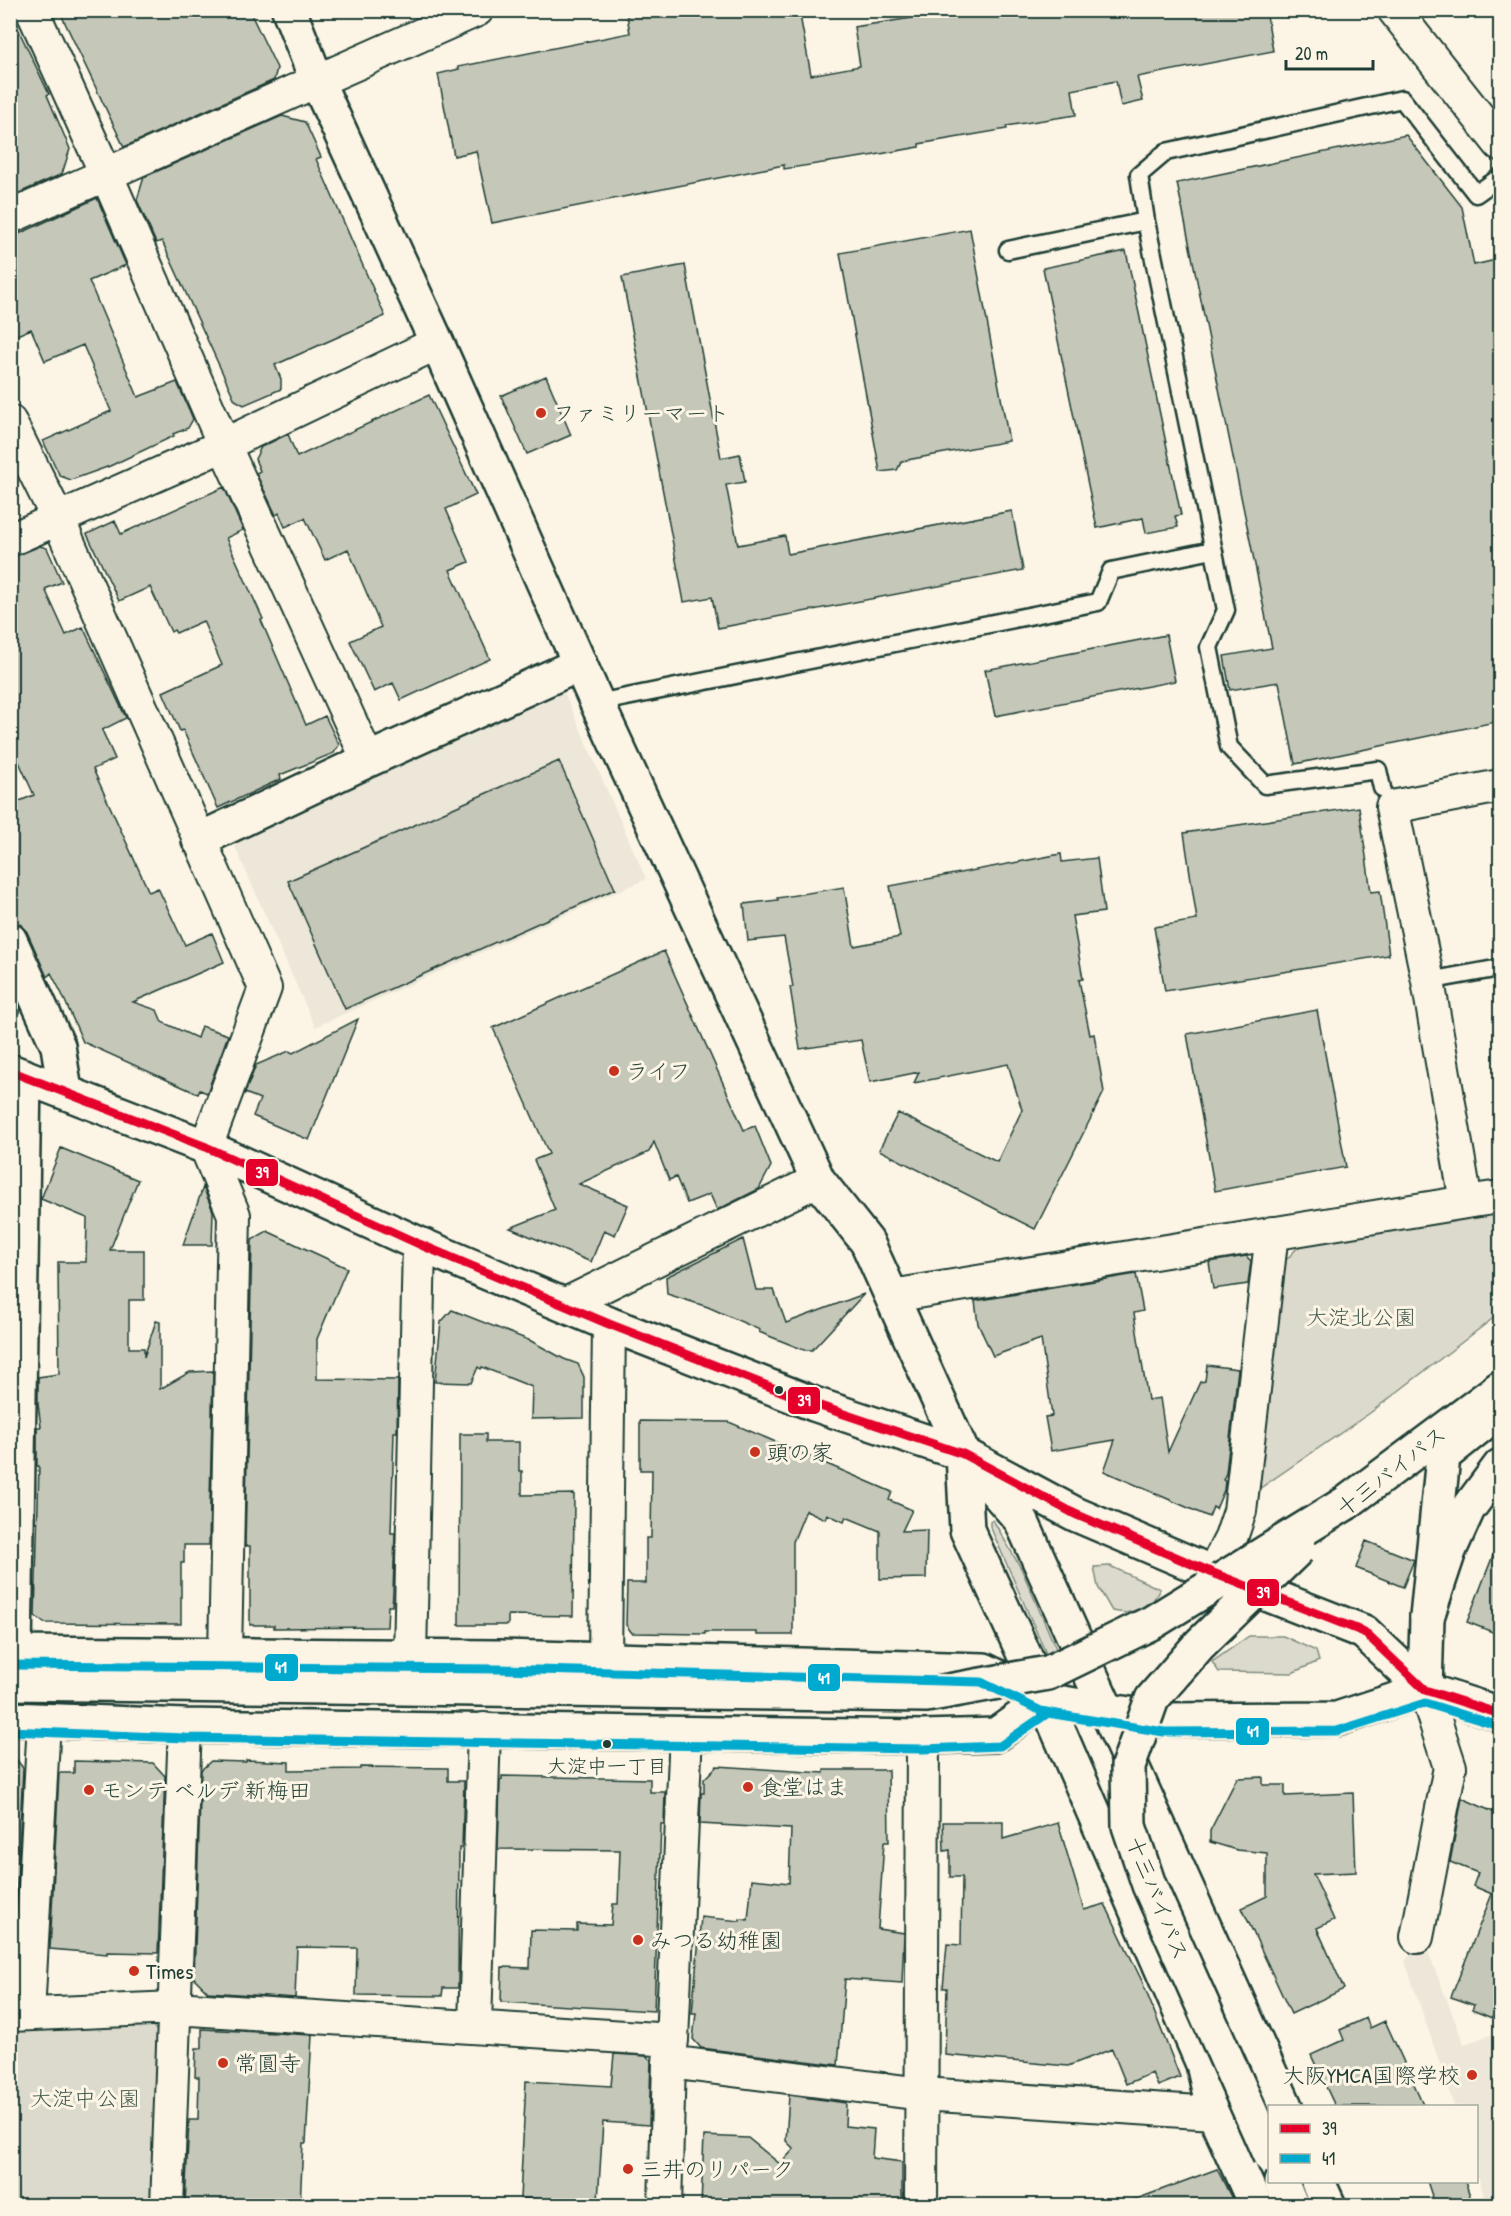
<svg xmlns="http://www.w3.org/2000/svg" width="1511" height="2216" viewBox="0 0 1511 2216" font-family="'Patrick Hand','Klee One',sans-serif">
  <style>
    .built { fill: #ece7d8 }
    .green { fill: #dcdacc; stroke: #7e8c80; stroke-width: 1.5 }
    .building { fill: #c5c7b9; stroke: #1f3d34; stroke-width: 1.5 }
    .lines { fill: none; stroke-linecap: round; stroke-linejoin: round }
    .lane-casing { stroke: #1f3d34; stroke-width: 21 }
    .street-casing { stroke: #1f3d34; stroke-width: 36 }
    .secondary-casing { stroke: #1f3d34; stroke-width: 38 }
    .primary-casing { stroke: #1f3d34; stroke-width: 38 }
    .highway-casing { stroke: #1f3d34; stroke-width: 38 }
    .lane { stroke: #fcf5e5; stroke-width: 16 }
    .street { stroke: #fcf5e5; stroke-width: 32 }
    .secondary { stroke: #fcf5e5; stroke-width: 33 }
    .primary { stroke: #fcf5e5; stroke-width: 33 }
    .highway { stroke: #fcf5e5; stroke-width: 33 }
    .highway-bridge-casing { stroke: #1f3d34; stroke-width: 38; stroke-linecap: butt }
    .highway-bridge { stroke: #fcf5e5; stroke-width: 33 }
    .bus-1-casing { stroke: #fcf5e5; stroke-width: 14 }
    .bus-2-casing { stroke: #fcf5e5; stroke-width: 14 }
    .bus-1 { stroke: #e4002b; stroke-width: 9 }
    .bus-2 { stroke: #00a9ce; stroke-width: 9 }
    .poi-dot { fill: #c8321e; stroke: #fcf5e5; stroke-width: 2 }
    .bus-dot { fill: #1f3d34; stroke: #fcf5e5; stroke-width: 2 }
    .labels { text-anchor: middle; stroke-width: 6; stroke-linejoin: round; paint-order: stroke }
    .bus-label { font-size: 20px; fill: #1f3d34; stroke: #fcf5e5 }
    .poi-label { font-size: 22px; fill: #1f3d34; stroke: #fcf5e5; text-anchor: start }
    .park-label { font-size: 22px; fill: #455c52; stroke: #fcf5e5 }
    .street-label { font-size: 22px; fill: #1f3d34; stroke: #fcf5e5 }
    .line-badge { stroke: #fcf5e5; stroke-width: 2 }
    .badge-label { font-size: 16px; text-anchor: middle; font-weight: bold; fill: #fff }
  </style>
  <rect width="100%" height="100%" fill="#fcf5e5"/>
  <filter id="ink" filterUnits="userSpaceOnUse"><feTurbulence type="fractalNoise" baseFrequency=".0167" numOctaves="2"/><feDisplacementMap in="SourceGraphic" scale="12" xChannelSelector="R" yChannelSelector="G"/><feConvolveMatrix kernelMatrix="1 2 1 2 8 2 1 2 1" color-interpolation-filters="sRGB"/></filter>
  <g filter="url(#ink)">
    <path class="built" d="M564 692 646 879 315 1027 232 840Z
      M1416 1948 1429 1954 1464 2044 1500 2032V2205H1487L1477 2173 1476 2106H1454L1405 1961Z"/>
    <path class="green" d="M1500 1211V1313L1370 1413 1256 1491 1285 1261 1301 1244Z
      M993 1520 1021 1568 1057 1651 1048 1658 990 1526V1522Z
      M1110 1566 1160 1589 1150 1606 1126 1613 1112 1611 1098 1587 1094 1567Z
      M1249 1636H1283L1316 1651 1319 1661 1292 1673 1219 1672 1212 1662Z
      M149 2021 160 2035 154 2205 11 2206V2028Z"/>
    <path class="building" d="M59 10H249L277 68 274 80 124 147Z
      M626 10H799L811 75 860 66 854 27 963 10H1266L1273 51 1137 77 1143 101 1121 106 1116 81 1072 90 1076 115 1006 126 1007 129 919 144V147L869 156 784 169V165L492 223 476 151 454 156 438 74 459 69 458 67 630 33Z
      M10 12 49 94 47 95 70 149 62 174 10 197Z
      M282 116 305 122 321 157 316 159 385 316 275 365 281 379V389L244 405 235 400 162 241 156 243 137 200 144 177Z
      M1406 135 1462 207 1474 265 1500 259V721L1295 764 1279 682 1230 690 1224 656 1272 648 1177 183Z
      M97 198 126 265 89 281 138 397 177 382 193 419 188 428 173 434 174 436 110 466 71 480 60 476 43 441 111 411 83 345 45 361 31 329 10 338V238Z
      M970 229 1009 441 902 461 897 470 880 472 840 253Z
      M1126 251 1181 515 1175 516 1178 527 1146 533 1143 518 1097 528 1043 268Z
      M685 265 721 458 740 454 745 482 726 485 738 545 785 536 788 554 1012 511 1023 570 718 628 712 597 684 602 622 277Z
      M546 376 571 435 527 454 501 396Z
      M429 395 476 495 446 509 469 562 450 570 490 659 401 700 393 683 374 692 350 641 381 627 348 549 325 560 305 518 285 527 279 513 276 515 256 473 260 471 255 459 261 447 288 434 297 457Z
      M224 487 243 530 226 538 263 619 261 620 306 725 325 716 339 745 334 753 280 775 281 779 218 808 183 730 180 731 163 692 222 665 203 621 176 633 174 630 171 632 150 587 119 601 87 534 115 521 121 534Z
      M40 546 47 548 62 582 45 589 66 635 83 627 126 718 102 730 115 759 93 769 149 892 158 888 185 945 212 933 224 962 133 1002 157 1010 162 1022 197 1038 201 1026 228 1035 207 1093 200 1090 198 1094 83 1042 62 994 51 973 47 977 27 932 20 924 10 921V805L34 795 10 742V558Z
      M1166 635 1175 681 995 716 985 670Z
      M559 761 615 889 345 1009 288 881Z
      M1359 807 1371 892 1380 891 1389 955 1165 991 1154 927 1197 920 1184 833Z
      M1061 854 1062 862 1097 858 1104 912 1072 916 1083 979 1079 980 1090 1035 1094 1034 1104 1092 1035 1229 879 1150 898 1113 997 1162 1022 1110 1008 1064 914 1083 919 1072 870 1082 861 1040 800 1049 790 987H793L784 937 748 941 744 904 778 900 777 898 844 887 854 946 900 937 890 886Z
      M664 951 744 1130 755 1126 771 1166 759 1189 717 1210 710 1194 687 1203 676 1177 669 1180 654 1142 649 1152 579 1184 628 1205 615 1235 604 1230 591 1262 510 1228 555 1210 534 1160 549 1154 493 1028Z
      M10 987 21 1010 10 1023Z
      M1317 1010 1346 1167 1215 1191 1187 1034Z
      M358 1019 309 1140 253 1116 260 1099 245 1093 256 1065 289 1051 293 1053Z
      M61 1148 138 1180 110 1250H144V1300H129V1348H144V1357L156 1321 160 1322V1389L190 1372 213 1371 209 1545H184V1563H181V1624L44 1623 35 1616 39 1466H37V1427H41L38 1404V1377L59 1374 58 1262H86L87 1218 41 1199Z
      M203 1187 213 1211 212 1245H183Z
      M267 1231 347 1268 317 1339V1379L398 1380 397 1432H394L391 1533H395L393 1592 392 1606H388L387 1627 274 1628V1625H250V1546H245L252 1240Z
      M743 1239 756 1290H774L786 1323 864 1294 812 1350H804L759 1332 760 1330 708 1307 667 1294 666 1277Z
      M1246 1256 1251 1261 1248 1284 1213 1289 1209 1262Z
      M1136 1274 1143 1311 1134 1313 1148 1400 1160 1398 1168 1452 1200 1382 1205 1381 1207 1365 1238 1369 1226 1473 1223 1480 1225 1481 1224 1490 1216 1509 1213 1507 1209 1517 1104 1471 1115 1440 1051 1451 1045 1417 1052 1416 1041 1339 993 1356 978 1324 975 1301Z
      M452 1310 531 1341 564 1359 578 1364 584 1377V1418L531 1419 532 1387 482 1367 481 1369 478 1367 471 1383 435 1382 441 1322Z
      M640 1421 729 1422 892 1492 889 1500 912 1510 902 1531 927 1530 926 1578 880 1579V1531L846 1517 844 1522 827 1514 825 1519 806 1510 793 1542V1635H757V1632H705V1634L632 1633 626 1625 627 1583H646V1538H651L652 1470H640Z
      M460 1434H486V1442H519V1471H522V1495L574 1494 573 1616 508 1615V1625H459Z
      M1499 1540H1500V1635L1467 1622Z
      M1366 1541 1414 1560 1403 1587 1356 1568Z
      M10 1751 23 1768 14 1946H10Z
      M246 1760 289 1762V1770L360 1769V1767L448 1768V1781H464L462 1848H459L458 1988H443L442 1996 356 1995 357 1948 297 1947 295 1998 208 1992 194 1978 201 1770 211 1761 246 1762Z
      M74 1761 153 1763 165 1776 158 1953 107 1952V1954L50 1949 59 1773H74Z
      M717 1766 824 1773V1770H888L889 1842H884L878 1929 904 1933 902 1983 845 1979 838 2065 701 2048 693 2039 696 2013H692L701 1917 740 1921V1919L748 1920 752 1879 789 1883 791 1829 700 1824 701 1793H704V1779Z
      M502 1776 650 1779V1792H665L664 1824H661L654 2011 501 2002 502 1967 530 1968 531 1930 577 1931V1924L611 1925 613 1904H618L620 1850 498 1849 500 1780H502Z
      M1263 1777V1785H1285V1796L1353 1793 1356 1872 1313 1874 1334 1920 1317 1928 1344 1989 1291 2014 1242 1908 1267 1896V1853L1237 1850 1210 1842V1831L1237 1778Z
      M1462 1798 1500 1815V2015L1494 2013 1492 2018 1472 2010 1474 2005 1451 1997 1492 1894 1473 1886 1478 1873 1450 1862Z
      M943 1822H1003V1839L1058 1823 1084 1910 1105 1904 1142 1981 1180 2077 1158 2086 1152 2073 1126 2084 1112 2049 1068 2066 945 2055 947 1988H943L947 1944 961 1945 962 1877H950V1850L944 1851Z
      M1366 2018 1370 2028 1385 2021 1424 2106H1335L1311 2055 1344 2040 1340 2030Z
      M202 2029 312 2035 306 2143H303L300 2205H185L189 2120H198L199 2077H195L196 2048H202Z
      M614 2054 646 2056 651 2060 649 2125 603 2122 598 2201 520 2198 526 2081 611 2086Z
      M789 2095 846 2103 845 2126 874 2129 872 2158 902 2162V2205H701L704 2136 748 2138 780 2164 794 2149 786 2141Z
      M1217 2169 1232 2199 1215 2205H1127L1126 2203Z
      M1427 2181H1465L1473 2205H1435Z"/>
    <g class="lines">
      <defs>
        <path id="lane" d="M1008 250 1146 221
          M597 703 1098 602 1111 571 1213 550
          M1382 788 1378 770 1265 785 1229 747 1209 647 1226 610 1146 221 1139 175 1166 152 1402 99 1476 194 1500 177
          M1428 981 1500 968"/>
        <path id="street" d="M32 10 107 176 224 445 368 760
          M1394 10 1500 144
          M10 217 477 10
          M10 422 58 519 265 988 206 1147 234 1215 225 1654
          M10 540 224 445 437 343
          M1466 1202 1500 1197
          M892 1296 1466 1202 1428 981 1392 807 1500 786
          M566 1304 818 1180
          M1213 1573 1231 1538 1240 1511 1272 1233
          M410 1657 419 1244
          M605 1659 609 1324
          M1417 1937 1450 1767 1425 1690
          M28 2014 44 1721
          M10 2015 175 2008 672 2040
          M475 2026 484 1729
          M669 2062 922 2094 1214 2113
          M167 2206 185 1726
          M665 2206 669 2062 672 2040 686 1733
          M921 2206 923 1737"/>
        <path id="secondary" d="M289 10 317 81 437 343 597 703 818 1180 867 1242 963 1454 1021 1520 1285 2106
          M199 840 368 760 580 664
          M10 940 58 1046 65 1091
          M10 1071 206 1147 419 1244 609 1324 814 1404 963 1454 1075 1514 1213 1573 1364 1632 1425 1690
          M963 1454 967 1530 1045 1700 1203 2064 1214 2113 1256 2206
          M15 1653 24 1076
          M1425 1690 1427 1617 1443 1456 1500 1410
          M1318 2182 1329 2206"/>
        <path id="primary" d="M10 1653 500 1657 984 1670 1045 1700 1165 1720 1337 1719 1425 1690 1500 1714
          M10 1719 185 1726 923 1737 996 1735 1045 1700"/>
        <path id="highway" d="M1346 1503 1500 1388
          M1427 1617 1449 1551 1468 1509 1500 1466
          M10 1683 560 1690
          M1281 2182 1292 2206"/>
      </defs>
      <use href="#lane" class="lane-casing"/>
      <use href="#street" class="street-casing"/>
      <use href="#secondary" class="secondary-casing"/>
      <use href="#primary" class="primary-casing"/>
      <use href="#highway" class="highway-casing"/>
      <use href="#lane" class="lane"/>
      <use href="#street" class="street"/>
      <use href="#secondary" class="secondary"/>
      <use href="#primary" class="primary"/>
      <use href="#highway" class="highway"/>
      <defs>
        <path id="highway-bridge" d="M560 1690 926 1695 1048 1673 1153 1622 1346 1503
          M1270 2156 1149 1885 1129 1826 1128 1766 1152 1699 1200 1644 1299 1548"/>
      </defs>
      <use href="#highway-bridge" class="highway-bridge-casing"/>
      <use href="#highway-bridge" class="highway-bridge"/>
      <defs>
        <path id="bus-1" d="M10 1071 206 1147 419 1244 609 1324 814 1404 963 1454 1075 1514 1213 1573 1364 1632 1425 1690 1500 1714"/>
        <path id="bus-2" d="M10 1665 500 1669 981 1682 1041 1711 1088 1720
          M10 1731 185 1738 923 1749 1000 1746 1048 1713 1164 1732 1337 1731 1425 1703 1496 1725"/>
      </defs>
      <use href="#bus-1" class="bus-1-casing"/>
      <use href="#bus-2" class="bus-2-casing"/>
      <use href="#bus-1" class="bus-1"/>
      <use href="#bus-2" class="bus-2"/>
    </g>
  </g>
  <g class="poi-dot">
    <circle cx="541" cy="413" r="6"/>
    <circle cx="614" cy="1071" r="6"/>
    <circle cx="755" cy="1452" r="6"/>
    <circle cx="748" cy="1787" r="6"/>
    <circle cx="89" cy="1790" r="6"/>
    <circle cx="638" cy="1940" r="6"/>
    <circle cx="134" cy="1971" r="6"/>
    <circle cx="223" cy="2063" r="6"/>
    <circle cx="1472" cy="2075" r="6"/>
    <circle cx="628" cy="2169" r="6"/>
  </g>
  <g class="bus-dot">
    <circle cx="779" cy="1390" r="5"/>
    <circle cx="607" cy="1744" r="5"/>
  </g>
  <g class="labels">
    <g class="bus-label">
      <text x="607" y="1773">大淀中一丁目</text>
    </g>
    <g class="poi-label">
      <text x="553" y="421">ファミリーマート</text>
      <text x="626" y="1079">ライフ</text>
      <text x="767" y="1460">頭の家</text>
      <text x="760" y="1795">食堂はま</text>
      <text x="101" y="1798">モンテ ベルデ 新梅田</text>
      <text x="650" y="1948">みつる幼稚園</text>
      <text x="146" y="1979">Times</text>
      <text x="235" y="2071">常圓寺</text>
      <text x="1460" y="2083" text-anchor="end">大阪YMCA国際学校</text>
      <text x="640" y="2177">三井のリパーク</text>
    </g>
    <g class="park-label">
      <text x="1361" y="1325">大淀北公園</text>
      <text x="85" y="2106">大淀中公園</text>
    </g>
    <g class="street-label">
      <text transform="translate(1391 1471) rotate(-38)" y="8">十三バイパス</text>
      <text transform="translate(1158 1898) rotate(68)" y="8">十三バイパス</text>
    </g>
  </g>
  <g class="line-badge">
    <rect x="245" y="1158" width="34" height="29" rx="6" fill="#e4002b"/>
    <rect x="787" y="1386" width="34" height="29" rx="6" fill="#e4002b"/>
    <rect x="1246" y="1578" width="34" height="29" rx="6" fill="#e4002b"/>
    <rect x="264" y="1653" width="35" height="29" rx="6" fill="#00a9ce"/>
    <rect x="807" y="1663" width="34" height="29" rx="6" fill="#00a9ce"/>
    <rect x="1235" y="1717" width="35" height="29" rx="6" fill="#00a9ce"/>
  </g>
  <g class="badge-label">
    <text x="262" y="1178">39</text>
    <text x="804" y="1406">39</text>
    <text x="1263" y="1598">39</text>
    <text x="281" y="1673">41</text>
    <text x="824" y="1684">41</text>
    <text x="1253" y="1737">41</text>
  </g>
  <rect width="1511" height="2216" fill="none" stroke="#fcf5e5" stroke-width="36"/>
  <rect x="18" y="18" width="1475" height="2180" fill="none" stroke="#1f3d34" stroke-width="2" filter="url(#ink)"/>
  <rect x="1268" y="2105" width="210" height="78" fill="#fcf5e5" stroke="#a4ab9e" stroke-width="1.5"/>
  <rect x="1280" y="2124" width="30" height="9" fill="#e4002b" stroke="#a4ab9e" stroke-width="1.5"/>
  <text x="1322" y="2135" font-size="18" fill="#1f3d34">39</text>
  <rect x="1280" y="2154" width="30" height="9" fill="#00a9ce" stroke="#a4ab9e" stroke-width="1.5"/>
  <text x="1322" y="2165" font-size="18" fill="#1f3d34">41</text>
  <path d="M1286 60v9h87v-9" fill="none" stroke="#1f3d34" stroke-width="3"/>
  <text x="1295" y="60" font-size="18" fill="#1f3d34" stroke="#fcf5e5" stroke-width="4.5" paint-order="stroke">20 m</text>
</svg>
